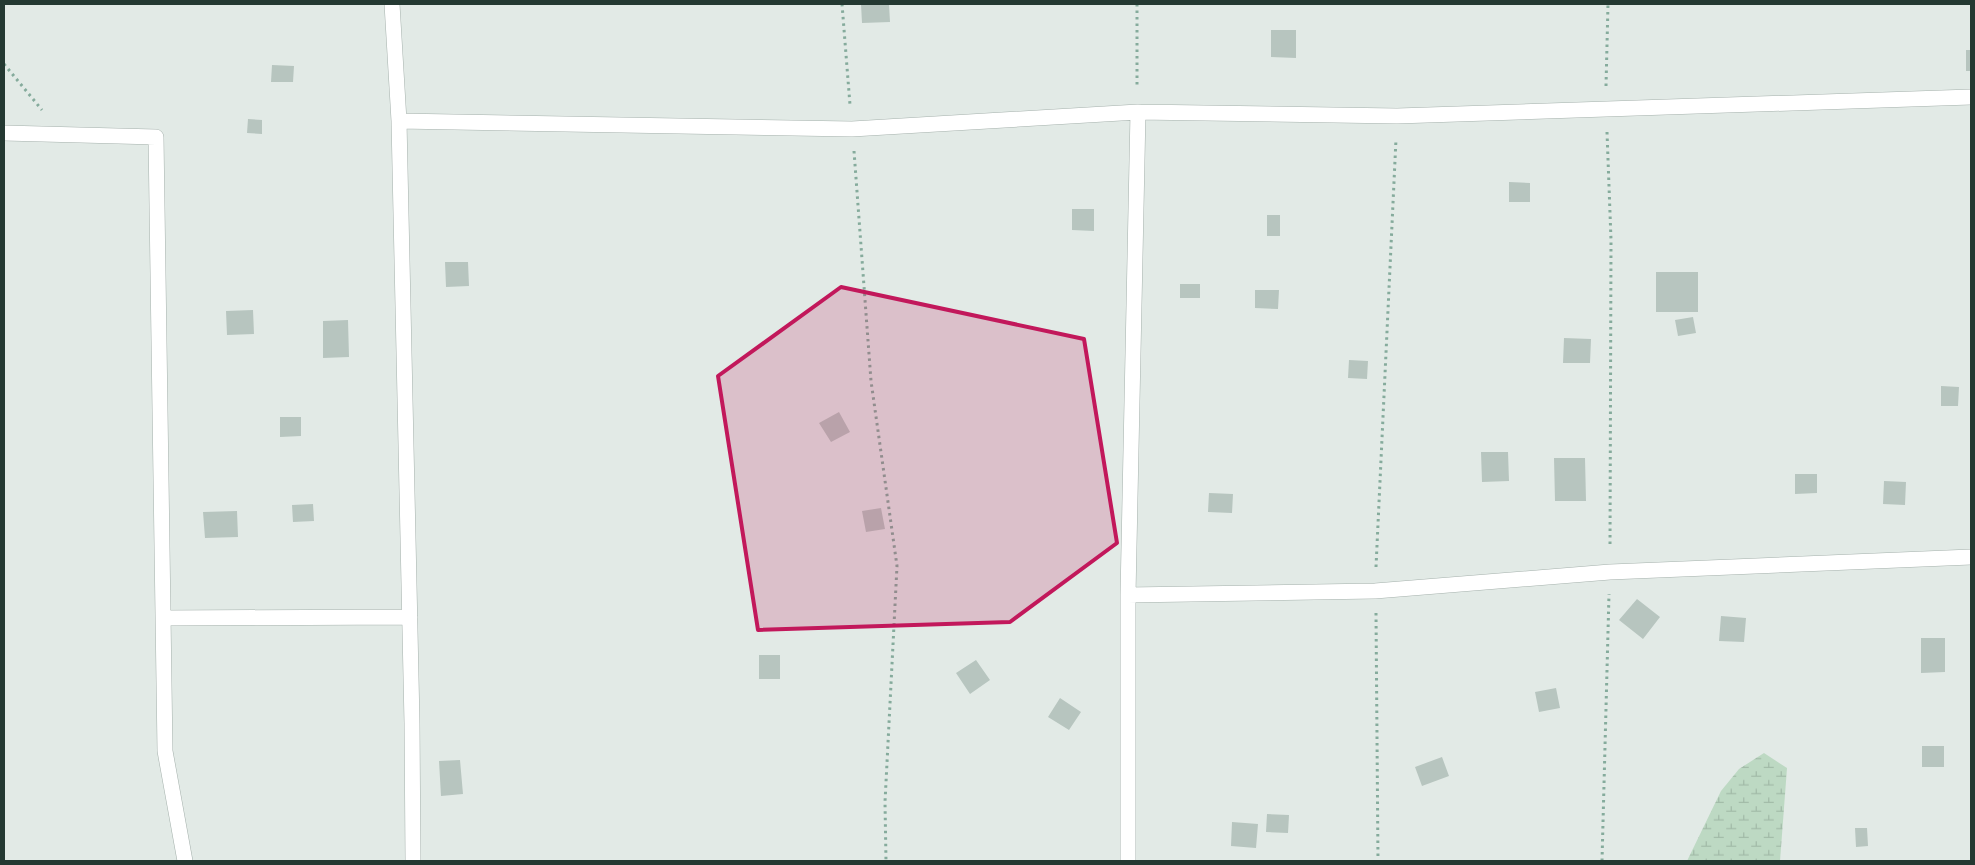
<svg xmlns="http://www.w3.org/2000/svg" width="1975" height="865" viewBox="0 0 1975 865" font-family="Overpass,sans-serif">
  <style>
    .wetland { fill: url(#wetland-marsh) }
    .building { fill: #b7c5bf }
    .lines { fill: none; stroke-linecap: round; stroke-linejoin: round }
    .minor-casing { stroke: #a5b1ac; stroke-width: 16 }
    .path { stroke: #85ab9c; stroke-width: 3; stroke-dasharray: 2.5 4; stroke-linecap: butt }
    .minor { stroke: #fff; stroke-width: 15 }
    .marked { fill: #c2185b; fill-opacity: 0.2; stroke: #c2185b; stroke-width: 4; stroke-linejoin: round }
  </style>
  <defs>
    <pattern id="wetland-marsh" width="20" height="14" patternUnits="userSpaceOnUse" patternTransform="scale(1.25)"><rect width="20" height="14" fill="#bdd9c3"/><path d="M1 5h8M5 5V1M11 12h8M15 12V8" fill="none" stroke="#a2bba8"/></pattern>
  </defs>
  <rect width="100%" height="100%" fill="#e2eae6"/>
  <path class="wetland" d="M1764 753 1787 768 1780 861H1687L1721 791 1739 769Z"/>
  <path class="building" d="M861 4H889L890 22 862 23Z
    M1271 30H1296V58L1271 57Z
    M1966 50H1971V71H1966Z
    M272 65 294 66 293 82H271Z
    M248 119 262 120V134L247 133Z
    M1509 182 1530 183V202H1509Z
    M1072 209H1094V231L1072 230Z
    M1267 215H1280V236H1267Z
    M445 262H468L469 286 446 287Z
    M1656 272H1698V312H1656Z
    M1180 284H1200V298H1180Z
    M1255 290H1279L1278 309 1255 308Z
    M253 310 254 334 227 335 226 311Z
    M1693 317 1696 333 1678 336 1675 320Z
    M348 320 349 357 323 358V321Z
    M1564 338 1591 339 1590 363H1563Z
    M1349 360 1368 361 1367 379 1348 378Z
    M1941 386 1959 387 1958 406H1941Z
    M839 412 850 432 831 442 819 423Z
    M280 417H301V436L280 437Z
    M1481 452H1508L1509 481 1482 482Z
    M1554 458H1585L1586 501H1555Z
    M1795 474H1817V493L1795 494Z
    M1884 481 1906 482 1905 505 1883 504Z
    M1209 493 1233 494 1232 513 1208 512Z
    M313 504 314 521 293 522 292 505Z
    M881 508 885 529 866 532 862 511Z
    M237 511 238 537 205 538 203 512Z
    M1637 599 1660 617 1643 639 1619 620Z
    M1721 616 1746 618 1744 642 1719 641Z
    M1921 638H1945V672L1921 673Z
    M759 655H780V679H759Z
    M976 660 990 680 970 694 956 673Z
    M1556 688 1560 708 1539 712 1535 692Z
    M1060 698 1081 712 1069 730 1048 717Z
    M1922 746H1944V767H1922Z
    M1442 757 1449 776 1422 786 1415 767Z
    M460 760 463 794 441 796 439 761Z
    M1267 814 1289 815 1288 833 1266 832Z
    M1232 822 1258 824 1256 848 1231 846Z
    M1855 828H1867L1868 846 1856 847Z"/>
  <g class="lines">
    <defs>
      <path id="minor" d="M392 4 399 121 412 723 413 861
        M399 121 852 129 1138 112 1397 116 1971 97
        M4 133 156 137 165 751 185 861
        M1128 595 1375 591 1610 572 1971 557
        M163 618 410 617
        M1128 861V595L1138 112"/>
    </defs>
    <use href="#minor" class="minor-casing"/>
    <path class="path" d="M842 4 850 105
      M1137 4V88
      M4 64 42 110
      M1606 86 1608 4
      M1607 132 1611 240 1610 548
      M854 151 871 381 897 566 885 802 886 861
      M1376 567 1396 139
      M1376 613 1378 861
      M1602 861 1609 594"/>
    <use href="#minor" class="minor"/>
  </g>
  <path class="marked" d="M841 287 1084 339 1117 543 1010 622 758 630 718 376Z"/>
  <rect width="1975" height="865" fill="none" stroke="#243932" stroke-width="10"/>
</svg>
